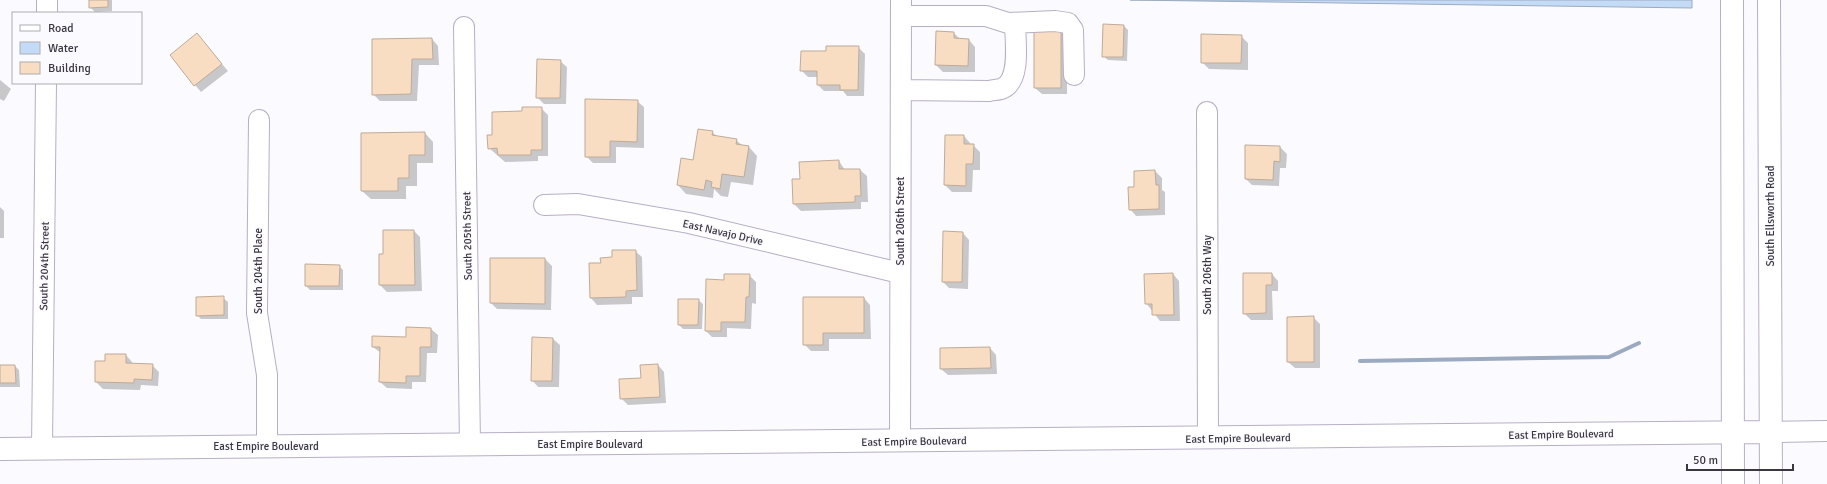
<svg xmlns="http://www.w3.org/2000/svg" width="1827" height="484" viewBox="0 0 1827 484" font-family="Signika,sans-serif">
  <style>
    .water { fill: #c4dbf7; stroke: #9baac0 }
    .shadow { fill: #0003 }
    .lines { fill: none; stroke-linecap: round; stroke-linejoin: round }
    .stream { stroke: #9baac0; stroke-width: 4 }
    .building { fill: #f9ddc3; stroke: #beab99 }
    .minor-casing { stroke: #b7afc6; stroke-width: 22 }
    .major-casing { stroke: #b7afc6; stroke-width: 24 }
    .minor { stroke: #fff; stroke-width: 20 }
    .major { stroke: #fff; stroke-width: 22 }
    .labels { text-anchor: middle; stroke-width: 3; stroke-linejoin: round; paint-order: stroke }
    .street-label { font-size: 11px; fill: #3b3741; stroke: #fbfafe }
  </style>
  <rect width="100%" height="100%" fill="#fbfafe"/>
  <path class="water" d="M1130 0H1692V8Z"/>
  <path class="shadow" d="M90 0H112V11L95 12 90 7Z
    M1124 26 1128 30 1127 61 1108 60 1103 56Z
    M1060 31 1067 38V94H1042L1035 88Z
    M954 33 961 40H969L975 47V72H943L936 65Z
    M197 35 228 71 201 92 195 85Z
    M1241 36 1248 43V70L1209 69 1202 62Z
    M432 39 438 46 439 65H419L417 101H380L373 94Z
    M858 47 865 54 864 96H847L843 91H824L818 85V77H808L801 70 827 52Z
    M560 61 567 67 566 104H544L537 97Z
    M0 80 11 89 4 101 0 99Z
    M637 101 644 107V148L616 147V163H593L586 156Z
    M541 108 548 115V156H538V161L505 162 489 148 523 112Z
    M712 132 718 137 736 140 743 146 749 147 757 156 753 185 731 182 728 197 721 196 714 189 713 198 686 194 678 185Z
    M425 133 433 142V163H417V186H406V199H371L362 191Z
    M964 136 970 143V145H973L980 152V170H973L972 192H952L945 185Z
    M1280 147 1287 154 1286 168H1280L1279 186 1252 185 1246 179Z
    M839 161 845 170H860L867 176 868 202H861V209L801 211 794 204 793 180H801Z
    M1155 171 1162 178V190L1165 192V215L1136 216 1130 209 1135 188Z
    M0 207 4 211V238H0Z
    M414 231 420 237 422 291 387 292 380 285V255H384Z
    M963 233 969 240 968 289 949 288 943 282Z
    M635 251 642 257 643 297H632V304L597 305 591 298 602 264Z
    M491 259H545L552 266 551 310 497 309 491 303Z
    M339 266 343 270V290H310L306 286Z
    M1173 274 1179 281 1180 321H1160L1146 303Z
    M1272 274 1278 281V291H1272L1273 320H1251L1244 313Z
    M749 275 756 282V304L752 303 751 329 727 328V337H712L706 331 725 281Z
    M223 298 228 302V319H201L197 315Z
    M864 298 870 305 871 339H829V351H811L804 344Z
    M698 300 703 304 702 329H683L679 325Z
    M1313 317 1320 324V368H1295L1288 362Z
    M431 329 438 335 437 353H427L426 382H412V389L387 388 380 382 381 353 373 347 407 338Z
    M553 339 560 345 559 387H538L532 380Z
    M990 348 996 355 997 374 948 375 941 369Z
    M126 355 132 362V364L152 365 159 372 158 386 141 385 140 390 103 389 96 382V362H106Z
    M658 365 664 372 666 403 628 405 621 398Z
    M0 366H15L19 370 20 387H0Z"/>
  <g class="lines">
    <path class="stream" d="M1360 361 1609 357 1639 343"/>
  </g>
  <path class="building" d="M89 0H108V7L89 8Z
    M1103 24 1124 25 1123 57H1102Z
    M1034 30H1061V88H1034Z
    M936 31 954 32V38L969 39 968 66 935 65Z
    M197 33 222 64 194 86 170 55Z
    M1201 34 1242 35 1241 63H1201Z
    M432 38 433 59H412L411 94 372 95V39Z
    M826 46H859L858 90H840V85H817V71H800L801 51H826Z
    M537 59 561 60 560 98H536Z
    M585 99 638 100 637 142 610 141V157H585Z
    M522 107H542V150H531V155H498L497 148 488 149 487 135H492V112L522 111Z
    M698 129 713 131 712 135 737 139 736 144 749 146 744 177 722 174 720 189 711 187 712 182 706 180 704 190 677 185 681 158 693 160Z
    M425 132V155H409V178H398V191H361V133Z
    M945 135H964V144H974L973 164H966V186L944 185Z
    M1245 145 1280 146V162L1274 161 1273 180 1245 179Z
    M839 160V169H860L861 196H855V202L793 204 792 179H800L799 162Z
    M1155 170 1156 185H1159V209L1129 210 1128 187H1134V171Z
    M383 230H414L415 285H379V254H383Z
    M943 231 963 232 962 282H942Z
    M612 250H636L637 290 626 291V297L590 298 589 263H601L600 258 612 257Z
    M490 258H545V304L490 303Z
    M305 264 340 265 339 286H305Z
    M1173 273 1174 315H1152V304H1145L1144 274Z
    M1243 273H1272V285H1266V313L1243 314Z
    M724 274H750L749 297H746L745 322H721V331H705L706 279 724 280Z
    M224 296V315L196 316V297Z
    M803 297H864V333H823V345H803Z
    M678 299H699L698 325H678Z
    M1314 316V362H1287V317Z
    M406 327 431 328V347H420V376H406V383L379 382 380 347H372V336L406 337Z
    M532 337 553 338 552 381H531Z
    M990 347 991 368 940 369V348Z
    M105 354H126V363L153 364 152 380 134 379V383L95 382V361H105Z
    M658 364 660 397 620 399 619 379 641 378 640 365Z
    M0 365H15L16 383H0Z"/>
  <g class="lines">
    <defs>
      <path id="minor" d="M47 13V0
        M901 16H986L1008 23 1055 21 1068 23 1073 30 1074 75
        M464 27 470 445
        M901 90 989 91C992 90 997 90 1001 89 1022 82 1015 40 1015 23
        M1207 112 1208 438
        M259 120 257 313 267 375V446
        M544 205 578 204 689 223 900 273
        M1771 432 1827 431
        M900 441 901 0
        M42 448 46 83"/>
      <path id="major" d="M1732 0 1733 484
        M1769 0 1771 484
        M0 449 1771 432"/>
    </defs>
    <use href="#minor" class="minor-casing"/>
    <use href="#major" class="major-casing"/>
    <use href="#minor" class="minor"/>
    <use href="#major" class="major"/>
  </g>
  <g class="labels">
    <g class="street-label">
      <text transform="translate(1770 216) rotate(-90)" y="4">South Ellsworth Road</text>
      <text transform="translate(900 221) rotate(-90)" y="4">South 206th Street</text>
      <text transform="translate(723 232) rotate(13)" y="4">East Navajo Drive</text>
      <text transform="translate(467 236) rotate(-91)" y="4">South 205th Street</text>
      <text transform="translate(44 266) rotate(-89)" y="4">South 204th Street</text>
      <text transform="translate(258 271) rotate(-90)" y="4">South 204th Place</text>
      <text transform="translate(1207 275) rotate(-90)" y="4">South 206th Way</text>
      <text transform="translate(1561 434) rotate(-1)" y="4">East Empire Boulevard</text>
      <text transform="translate(1238 438) rotate(-1)" y="4">East Empire Boulevard</text>
      <text transform="translate(914 441) rotate(-1)" y="4">East Empire Boulevard</text>
      <text x="590" y="448">East Empire Boulevard</text>
      <text x="266" y="450">East Empire Boulevard</text>
    </g>
  </g>
  <rect x="12" y="12" width="130" height="72" fill="#fbfafe" stroke="#aeacb2"/>
  <rect x="20" y="25" width="20" height="6" fill="#ffffff" stroke="#aeacb2"/>
  <text x="48" y="32" font-size="12" fill="#3b3741">Road</text>
  <rect x="20" y="42" width="20" height="12" fill="#c4dbf7" stroke="#aeacb2"/>
  <text x="48" y="52" font-size="12" fill="#3b3741">Water</text>
  <rect x="20" y="62" width="20" height="12" fill="#f9ddc3" stroke="#aeacb2"/>
  <text x="48" y="72" font-size="12" fill="#3b3741">Building</text>
  <path d="M1687 464v6h106v-6" fill="none" stroke="#3b3741" stroke-width="2"/>
  <text x="1693" y="464" font-size="12" fill="#3b3741" stroke="#fbfafe" stroke-width="3" paint-order="stroke">50 m</text>
</svg>
